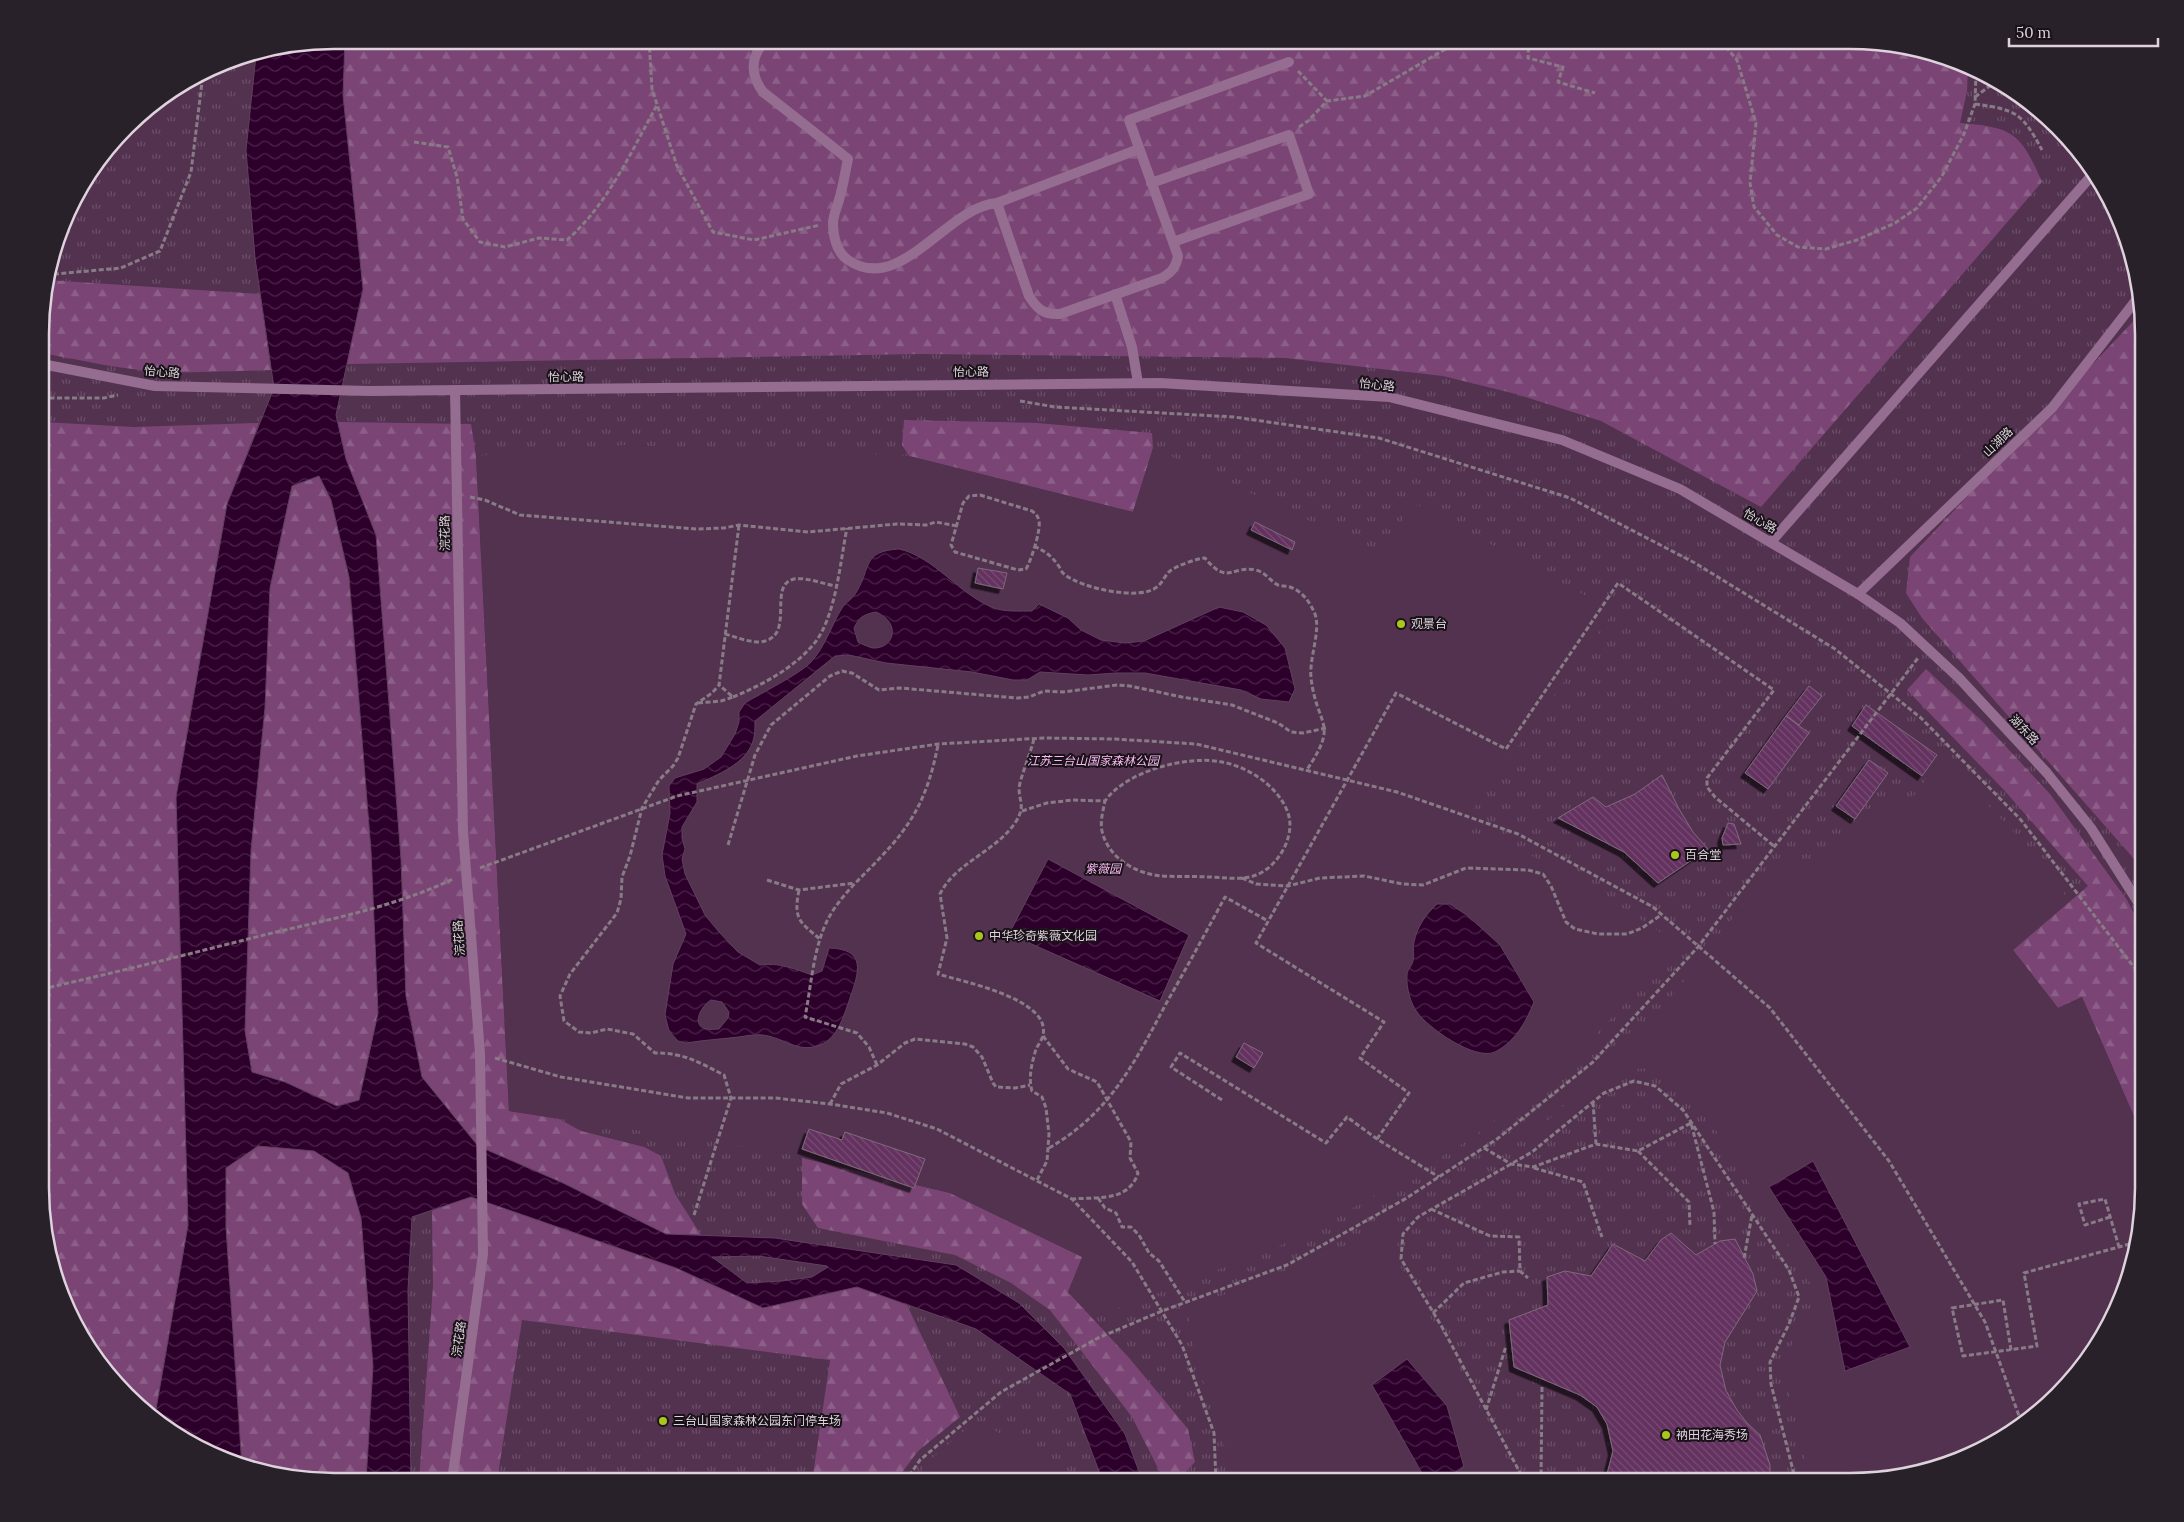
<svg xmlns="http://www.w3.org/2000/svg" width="2184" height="1522" viewBox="0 0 2184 1522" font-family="Lora,'Noto Sans SC',serif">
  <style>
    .grass { fill: url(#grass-tufts) }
    .forest { fill: url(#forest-firs) }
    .garden { fill: #533250 }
    .water { fill: url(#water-waves); stroke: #613f5f; fill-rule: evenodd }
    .building { fill: url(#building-back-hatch); stroke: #7d6b7b; filter: url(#shadow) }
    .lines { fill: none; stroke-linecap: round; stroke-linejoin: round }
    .path { stroke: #887b86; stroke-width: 3; stroke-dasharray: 5 2.5; stroke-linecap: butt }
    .service { stroke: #956d90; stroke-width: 10 }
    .minor { stroke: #956d90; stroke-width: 10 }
    .poi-dot { fill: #a9c71a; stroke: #191219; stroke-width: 2 }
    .labels { text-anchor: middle; stroke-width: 4; stroke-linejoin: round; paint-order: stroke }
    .street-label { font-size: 12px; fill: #ded3dc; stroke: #191219 }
    .poi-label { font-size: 12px; fill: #ded3dc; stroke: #191219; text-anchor: start }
    .park-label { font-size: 12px; font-style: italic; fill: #fbbbf4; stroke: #191219 }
    .rim { fill: none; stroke: #ded3dc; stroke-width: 2.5 }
  </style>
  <defs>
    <pattern id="grass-tufts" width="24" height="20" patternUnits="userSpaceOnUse" patternTransform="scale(1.25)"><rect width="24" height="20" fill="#533250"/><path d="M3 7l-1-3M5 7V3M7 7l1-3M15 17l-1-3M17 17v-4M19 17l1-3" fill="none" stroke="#6b4f69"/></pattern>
    <pattern id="forest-firs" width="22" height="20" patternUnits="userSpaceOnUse" patternTransform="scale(1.25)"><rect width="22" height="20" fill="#7a4575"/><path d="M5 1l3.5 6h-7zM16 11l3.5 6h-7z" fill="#8c5f88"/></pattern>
    <pattern id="water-waves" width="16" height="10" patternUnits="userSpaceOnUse" patternTransform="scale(1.25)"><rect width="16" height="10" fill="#2c002a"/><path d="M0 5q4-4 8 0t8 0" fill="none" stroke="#4a2448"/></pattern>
    <pattern id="building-back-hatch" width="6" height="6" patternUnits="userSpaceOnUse" patternTransform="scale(1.25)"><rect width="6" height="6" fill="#63305f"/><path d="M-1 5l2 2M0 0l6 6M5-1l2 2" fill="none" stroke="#794d75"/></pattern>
    <filter id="shadow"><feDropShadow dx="-4.5" dy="4.5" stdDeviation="0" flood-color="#0009"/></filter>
  </defs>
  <rect width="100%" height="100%" fill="#362735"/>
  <path class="grass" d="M334 40 1869 41 1945 56 2029 101 2105 187 2134 257 2143 315V1207L2128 1283 2083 1367 2044 1409 1980 1452 1926 1472 1851 1482 315 1481 239 1466 155 1421 79 1335 42 1226V296L70 204 140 113 222 62Z"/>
  <path class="forest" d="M345 40 1869 41 1945 56 1968 68 1967 91 1960 123C2014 127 2021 134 2042 182L1761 507 1601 421 1516 394 1443 376 1285 358 921 354 347 364 363 289 343 95Z
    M47 280 260 294 271 370 162 373 110 366 42 353V296Z
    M2143 311V869L1922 618 1906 593 1910 557Z
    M904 420 1037 423 1152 433 1153 448 1133 512 909 456 902 445Z
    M42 422 134 427 259 423 227 504 176 797 188 1225 154 1421 79 1335 42 1226Z
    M338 422 471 424 476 456 509 1111 559 1119 581 1131 644 1147 661 1156 675 1194 701 1235 666 1234 563 1183 478 1146 422 1077 406 996 401 859 376 535 346 459Z
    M320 476 331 500 349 577 371 851 378 1013 359 1100 337 1106 285 1082 252 1072 245 1031 251 850 265 708 270 588 292 485Z
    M1926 669 1983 722 2050 794 2127 900 2143 931V1137L2082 997 2058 1008 2013 950 2088 886 2004 790 1907 690Z
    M258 1146 314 1151 348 1173 361 1218 373 1366 366 1481H315L242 1467 226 1227V1168Z
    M802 1158 950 1193 1083 1257 1068 1292 1130 1359 1188 1429 1195 1462 1177 1481 1161 1474 1132 1417 1050 1310 1011 1283 955 1255 818 1228 802 1204Z
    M471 1196 676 1268 763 1308 857 1287 907 1305 960 1417 918 1451 895 1482H812L830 1360 522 1320 497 1481H419L433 1286 432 1210Z"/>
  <path class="garden" d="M625 445 909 456 1133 512 1153 448 1381 554 1414 503 1614 611 1459 829 1512 846 1581 881 1677 943 1658 968 1573 1059 1469 1140 1304 1236 1093 1318 1068 1292 1082 1257 950 1193 774 1151 509 1111 476 456Z
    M1942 758 2011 829 2070 901 2013 950 2058 1008 2082 997 2143 1137V1207L2128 1283 2083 1367 2044 1409 1980 1452 1926 1472 1851 1482H1811L1785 1376 1786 1355 1806 1320 1811 1305V1286L1806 1273 1696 1099 1665 1071 1650 1068 1635 1069 1620 1075 1541 1141 1522 1130 1532 1122 1542 1126 1649 1026 1781 856 1809 876 1890 793 1907 805Z
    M1397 1223 1401 1227 1397 1246 1400 1266 1439 1332 1519 1482H1226L1224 1441 1197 1364 1187 1309 1303 1264Z
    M976 1421 1034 1451 1077 1482H913L929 1461Z"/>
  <path class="water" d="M334 40H345L343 95 363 289 336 415 346 459 376 535 401 859 406 996 422 1077 478 1146 563 1183 666 1234 775 1238 956 1265 1019 1303 1064 1348 1125 1434 1143 1482H1103L1070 1394 976 1329 857 1287 763 1308 676 1268 471 1197 412 1217 408 1290 411 1481H366L373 1366 361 1218 348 1173 314 1151 258 1146 226 1168V1227L242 1467 154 1421 188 1225 176 797 227 504 274 388 255 258 246 150 256 55ZM319 476 331 500 349 577 371 851 378 1013 359 1100 337 1106 285 1082 252 1072 245 1031 251 850 265 708 270 588 292 486ZM758 1256 827 1266 828 1267 812 1277 782 1281 747 1283 712 1257Z
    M899 549C935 557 958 594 994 608 1005 612 1020 611 1032 611L1039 604 1068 618 1081 630 1101 640 1125 643 1144 641 1219 607 1243 612 1266 625 1285 648 1295 689 1289 702 1261 699 1241 690 1145 673H1116L1088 675 1040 672 1027 680H1013L972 672 886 663 849 655 835 656 755 721C755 728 755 735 753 741 746 764 717 775 697 784V802L682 827V838L685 849 682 859 685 874 705 915 719 932 738 952 760 965C779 962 795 969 812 975L822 971 829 948C867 949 859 972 850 998 844 1015 838 1038 820 1045 797 1054 784 1037 762 1035 755 1034 746 1036 739 1037 722 1039 704 1040 686 1043L678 1041 669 1031 665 1015 673 964 686 934 665 876 662 855 670 813 669 786 675 778 704 769 721 757 735 734 739 722V712L745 703C761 693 800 674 811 662 825 647 831 626 842 608 846 602 853 599 857 591 871 568 862 551 899 549ZM876 612C902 623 894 649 873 648 868 647 862 644 858 642L854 628C859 617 865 614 876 612ZM711 1000 722 1002 729 1012 728 1018 719 1029C715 1029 710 1030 706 1029 690 1025 702 1005 711 1000Z
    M1048 859 1189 935 1160 1001 1009 934Z
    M1437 904H1450L1468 916 1500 945 1534 1002C1526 1022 1515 1042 1495 1052 1475 1061 1428 1028 1417 1012 1410 1003 1406 986 1407 975 1407 970 1412 966 1413 961 1415 955 1412 948 1414 942 1417 927 1426 914 1437 904Z
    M1813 1161 1910 1347 1845 1371 1826 1277 1769 1187Z
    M1407 1359 1447 1406 1464 1467 1439 1482H1427L1372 1385Z"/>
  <path class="building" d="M1255 522 1295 542 1292 550 1251 530Z
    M978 568 1007 573 1003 589 975 583Z
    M1809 686 1822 696 1799 725 1786 716Z
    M1866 705 1937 755 1922 776 1852 726Z
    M1786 716 1809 733 1768 789 1745 773Z
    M1869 760 1888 773 1855 819 1836 806Z
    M1662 775 1679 809 1693 832 1708 849 1658 883 1624 852 1558 818 1593 797 1606 807 1615 803 1635 794Z
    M1728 823 1734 824 1741 844 1723 845 1722 838Z
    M1244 1043 1263 1053 1254 1068 1236 1057Z
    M809 1129 842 1140 845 1132 925 1159 914 1188 802 1149Z
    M1671 1233 1696 1255 1720 1241 1735 1239 1753 1274 1757 1291 1725 1342 1720 1365 1726 1391 1737 1410 1747 1423 1760 1435 1770 1465V1482H1605L1613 1451 1607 1424 1597 1407 1580 1395 1514 1367 1509 1320 1548 1305 1547 1277 1565 1271 1591 1276 1613 1244 1645 1261 1661 1240Z"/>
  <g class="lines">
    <path class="path" d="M649 40 652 89 677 166 713 232 754 240 820 225
      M1267 40 1277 51
      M1529 40 1528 58 1563 67 1558 82 1595 93
      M1721 41 1737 60 1756 123 1750 183 1754 207 1777 235 1798 247 1826 249 1857 240 1895 223 1917 208 1942 176 1964 134 1975 104 1976 72
      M1285 47 1292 40
      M1298 71 1327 101
      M1975 97 1995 82
      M1975 104C2017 110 2022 113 2042 150
      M1299 127 1308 121 1327 101 1365 96 1461 40
      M414 142 448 147 457 177 463 219 480 242 505 247 539 238 567 240C608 204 631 152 657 105
      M48 279 55 274 121 268 160 251 191 172 203 74
      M42 398H104L118 395
      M1020 401 1055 407 1234 417 1379 438 1570 498 1695 563 1835 649 1921 718 2021 820 2143 979
      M980 495 1032 511C1036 514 1038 516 1039 521 1041 530 1031 561 1026 569L1018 570 955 552 951 545 963 503 969 496Z
      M470 497 485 500 520 515 696 529 724 528 739 525 808 532 897 524 926 525 936 522 957 526
      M1034 546C1044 551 1051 555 1058 565 1060 567 1061 572 1064 574 1080 588 1142 602 1158 586 1163 582 1165 575 1170 571 1176 566 1198 558 1205 558 1228 586 1232 565 1256 570 1265 572 1270 581 1278 585 1282 586 1286 586 1290 587 1302 591 1310 602 1315 614 1321 631 1309 658 1311 678 1317 728 1340 721 1306 771
      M725 634C736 637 748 642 759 642 798 639 766 585 794 579 807 577 823 584 836 586
      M733 697C762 685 792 669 813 645 836 618 840 562 847 528
      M698 703 721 701 733 697 719 685
      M1034 739C1030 754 1024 768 1020 783 1016 799 1028 804 1015 823 995 852 955 863 940 894L947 938 938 974C964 982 1051 999 1043 1035 1042 1040 1038 1045 1036 1049 1032 1063 1028 1077 1032 1091L1042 1097 1046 1108 1049 1134 1047 1161 1037 1180
      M1022 811 1047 803 1073 800 1105 801C1126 771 1187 755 1222 762 1249 767 1279 787 1288 813 1296 836 1278 867 1256 875 1242 881 1222 877 1207 877 1192 876 1177 877 1162 876 1136 874 1108 858 1102 831 1100 821 1103 811 1105 801
      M728 845 755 755 771 725 830 676 842 671 852 673 879 690 900 688 1017 698 1029 697 1044 691 1063 692 1117 685 1130 686 1182 697 1232 705 1278 723 1291 732 1303 733 1326 728
      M480 868 677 796 857 756 938 744 1044 738 1115 739 1196 744 1397 792 1518 834 1653 907 1770 1008 1889 1161 1985 1322 2022 1424
      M1242 878 1256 884 1288 886 1320 878 1364 876 1403 884 1423 885 1466 868 1528 870 1543 874 1551 886 1566 922 1575 929 1598 934H1627L1642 928 1661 915
      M767 880 799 890 855 883
      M799 890C793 920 800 922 821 940
      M42 989C118 972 193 953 268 934 331 919 394 907 453 879
      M1043 1036 1068 1069 1097 1082 1131 1142 1130 1158 1138 1173C1129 1202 1097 1197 1072 1199
      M495 1058 561 1077 688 1098H775L830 1104 887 1113 937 1129 1072 1199 1132 1262 1182 1345 1214 1433 1216 1482
      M877 1065 869 1047 857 1033 805 1017C811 987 813 950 827 921 839 897 860 879 878 860 914 823 928 795 938 745
      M1222 1100 1171 1067 1180 1053 1326 1143 1347 1117 1377 1139 1439 1177
      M1593 1102 1596 1144
      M830 1104 841 1084 877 1065 905 1043 915 1039 965 1044 973 1047 982 1057 993 1083 996 1087 1015 1088 1030 1085
      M1377 1139 1409 1093 1360 1058 1384 1022 1256 943 1396 693 1506 749 1618 583 1774 690 1707 778V787L1715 797 1775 847
      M1049 1148C1110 1113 1135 1062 1167 1002 1187 967 1206 932 1225 897L1268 921
      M1484 1148 1511 1164 1533 1167 1596 1144 1638 1151 1691 1123 1714 1212 1715 1244
      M1638 1151 1689 1202 1690 1226
      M1534 1168 1583 1182 1602 1237
      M2143 1177V1180
      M1098 1198 1105 1208 1116 1213 1122 1227H1131L1139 1235 1149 1253 1159 1261 1185 1302
      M1431 1209 1490 1236 1519 1237 1520 1271 1528 1278
      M694 1215 731 1098 724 1075C698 1062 685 1053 655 1053L633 1034 607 1029 591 1033 579 1032 564 1021 560 996 570 974 617 913 621 899 622 877 630 856 642 808 659 780 673 766 678 758 696 704 712 693 719 685 739 525
      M2110 1217 2085 1225 2079 1204 2105 1199 2119 1247
      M1744 1258 1752 1215
      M1433 1313 1464 1283 1503 1272 1520 1271
      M2011 1350 2003 1300 1952 1308 1963 1356 2037 1346 2024 1273 2137 1242
      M1486 1410 1506 1346
      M905 1482 920 1460 1001 1392 1098 1338 1162 1311 1287 1265 1405 1199 1497 1139 1593 1062 1698 947 1918 658
      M1525 1482 1442 1327 1401 1259 1403 1234 1418 1217 1532 1152 1604 1093 1634 1081 1655 1086 1683 1110 1789 1270 1799 1297 1789 1324 1770 1362 1771 1384 1796 1482
      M1541 1482 1542 1387"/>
    <path class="service" d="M766 40C750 56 750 75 763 92L848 159C845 173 843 187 839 200 837 207 833 216 833 223 833 236 837 253 848 260 900 296 948 206 997 203L1029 296C1037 309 1044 315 1060 314L1162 278C1172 272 1176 267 1178 256L1129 120 1289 62
      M1151 183 1289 135 1309 194 1173 242
      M997 203 1139 149
      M1115 294 1132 347 1138 383
      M1771 542 2093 174
      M1858 594 1900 623 1959 678 2047 773 2091 828 2143 910
      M452 1481 483 1254 480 1054 463 831 455 390"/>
    <path class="minor" d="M42 364 155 386 370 391 1160 383 1389 397 1562 440 1680 489 1858 594 2052 408 2140 295"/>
  </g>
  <g class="poi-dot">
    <circle cx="1401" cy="624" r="5"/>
    <circle cx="1675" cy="855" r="5"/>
    <circle cx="979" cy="936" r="5"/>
    <circle cx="663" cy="1421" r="5"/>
    <circle cx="1666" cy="1435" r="5"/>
  </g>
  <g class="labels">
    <g class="street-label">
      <text transform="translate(162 372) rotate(5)" y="4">怡心路</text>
      <text transform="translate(971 372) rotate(-1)" y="4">怡心路</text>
      <text transform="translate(566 377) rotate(-1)" y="4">怡心路</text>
      <text transform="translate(1377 385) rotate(6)" y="4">怡心路</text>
      <text transform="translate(1998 442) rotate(-44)" y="4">山湖路</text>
      <text transform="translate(1760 521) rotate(30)" y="4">怡心路</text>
      <text transform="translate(445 533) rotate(-91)" y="4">浣花路</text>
      <text transform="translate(2024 730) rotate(47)" y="4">湖东路</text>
      <text transform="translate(459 938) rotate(-94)" y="4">浣花路</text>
      <text transform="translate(459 1339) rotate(-82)" y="4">浣花路</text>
    </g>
    <g class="poi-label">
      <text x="1411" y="628">观景台</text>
      <text x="1685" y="859">百合堂</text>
      <text x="989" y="940">中华珍奇紫薇文化园</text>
      <text x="673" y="1425">三台山国家森林公园东门停车场</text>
      <text x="1676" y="1439">衲田花海秀场</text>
    </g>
    <g class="park-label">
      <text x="1093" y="765">江苏三台山国家森林公园</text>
      <text x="1103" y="873">紫薇园</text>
    </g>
  </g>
  <path d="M0 0H2184V1522H0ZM334 49H1850A285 285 0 0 1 2135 334V1188A285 285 0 0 1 1850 1473H334A285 285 0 0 1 49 1188V334A285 285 0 0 1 334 49Z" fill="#292129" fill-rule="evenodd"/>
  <path class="rim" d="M334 49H1850A285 285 0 0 1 2135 334V1188A285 285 0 0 1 1850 1473H334A285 285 0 0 1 49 1188V334A285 285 0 0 1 334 49Z"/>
  <path d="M2009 38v8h149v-8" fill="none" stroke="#ded3dc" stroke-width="2.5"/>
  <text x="2016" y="38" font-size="15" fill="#ded3dc" stroke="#191219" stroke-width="4" paint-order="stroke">50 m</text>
</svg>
